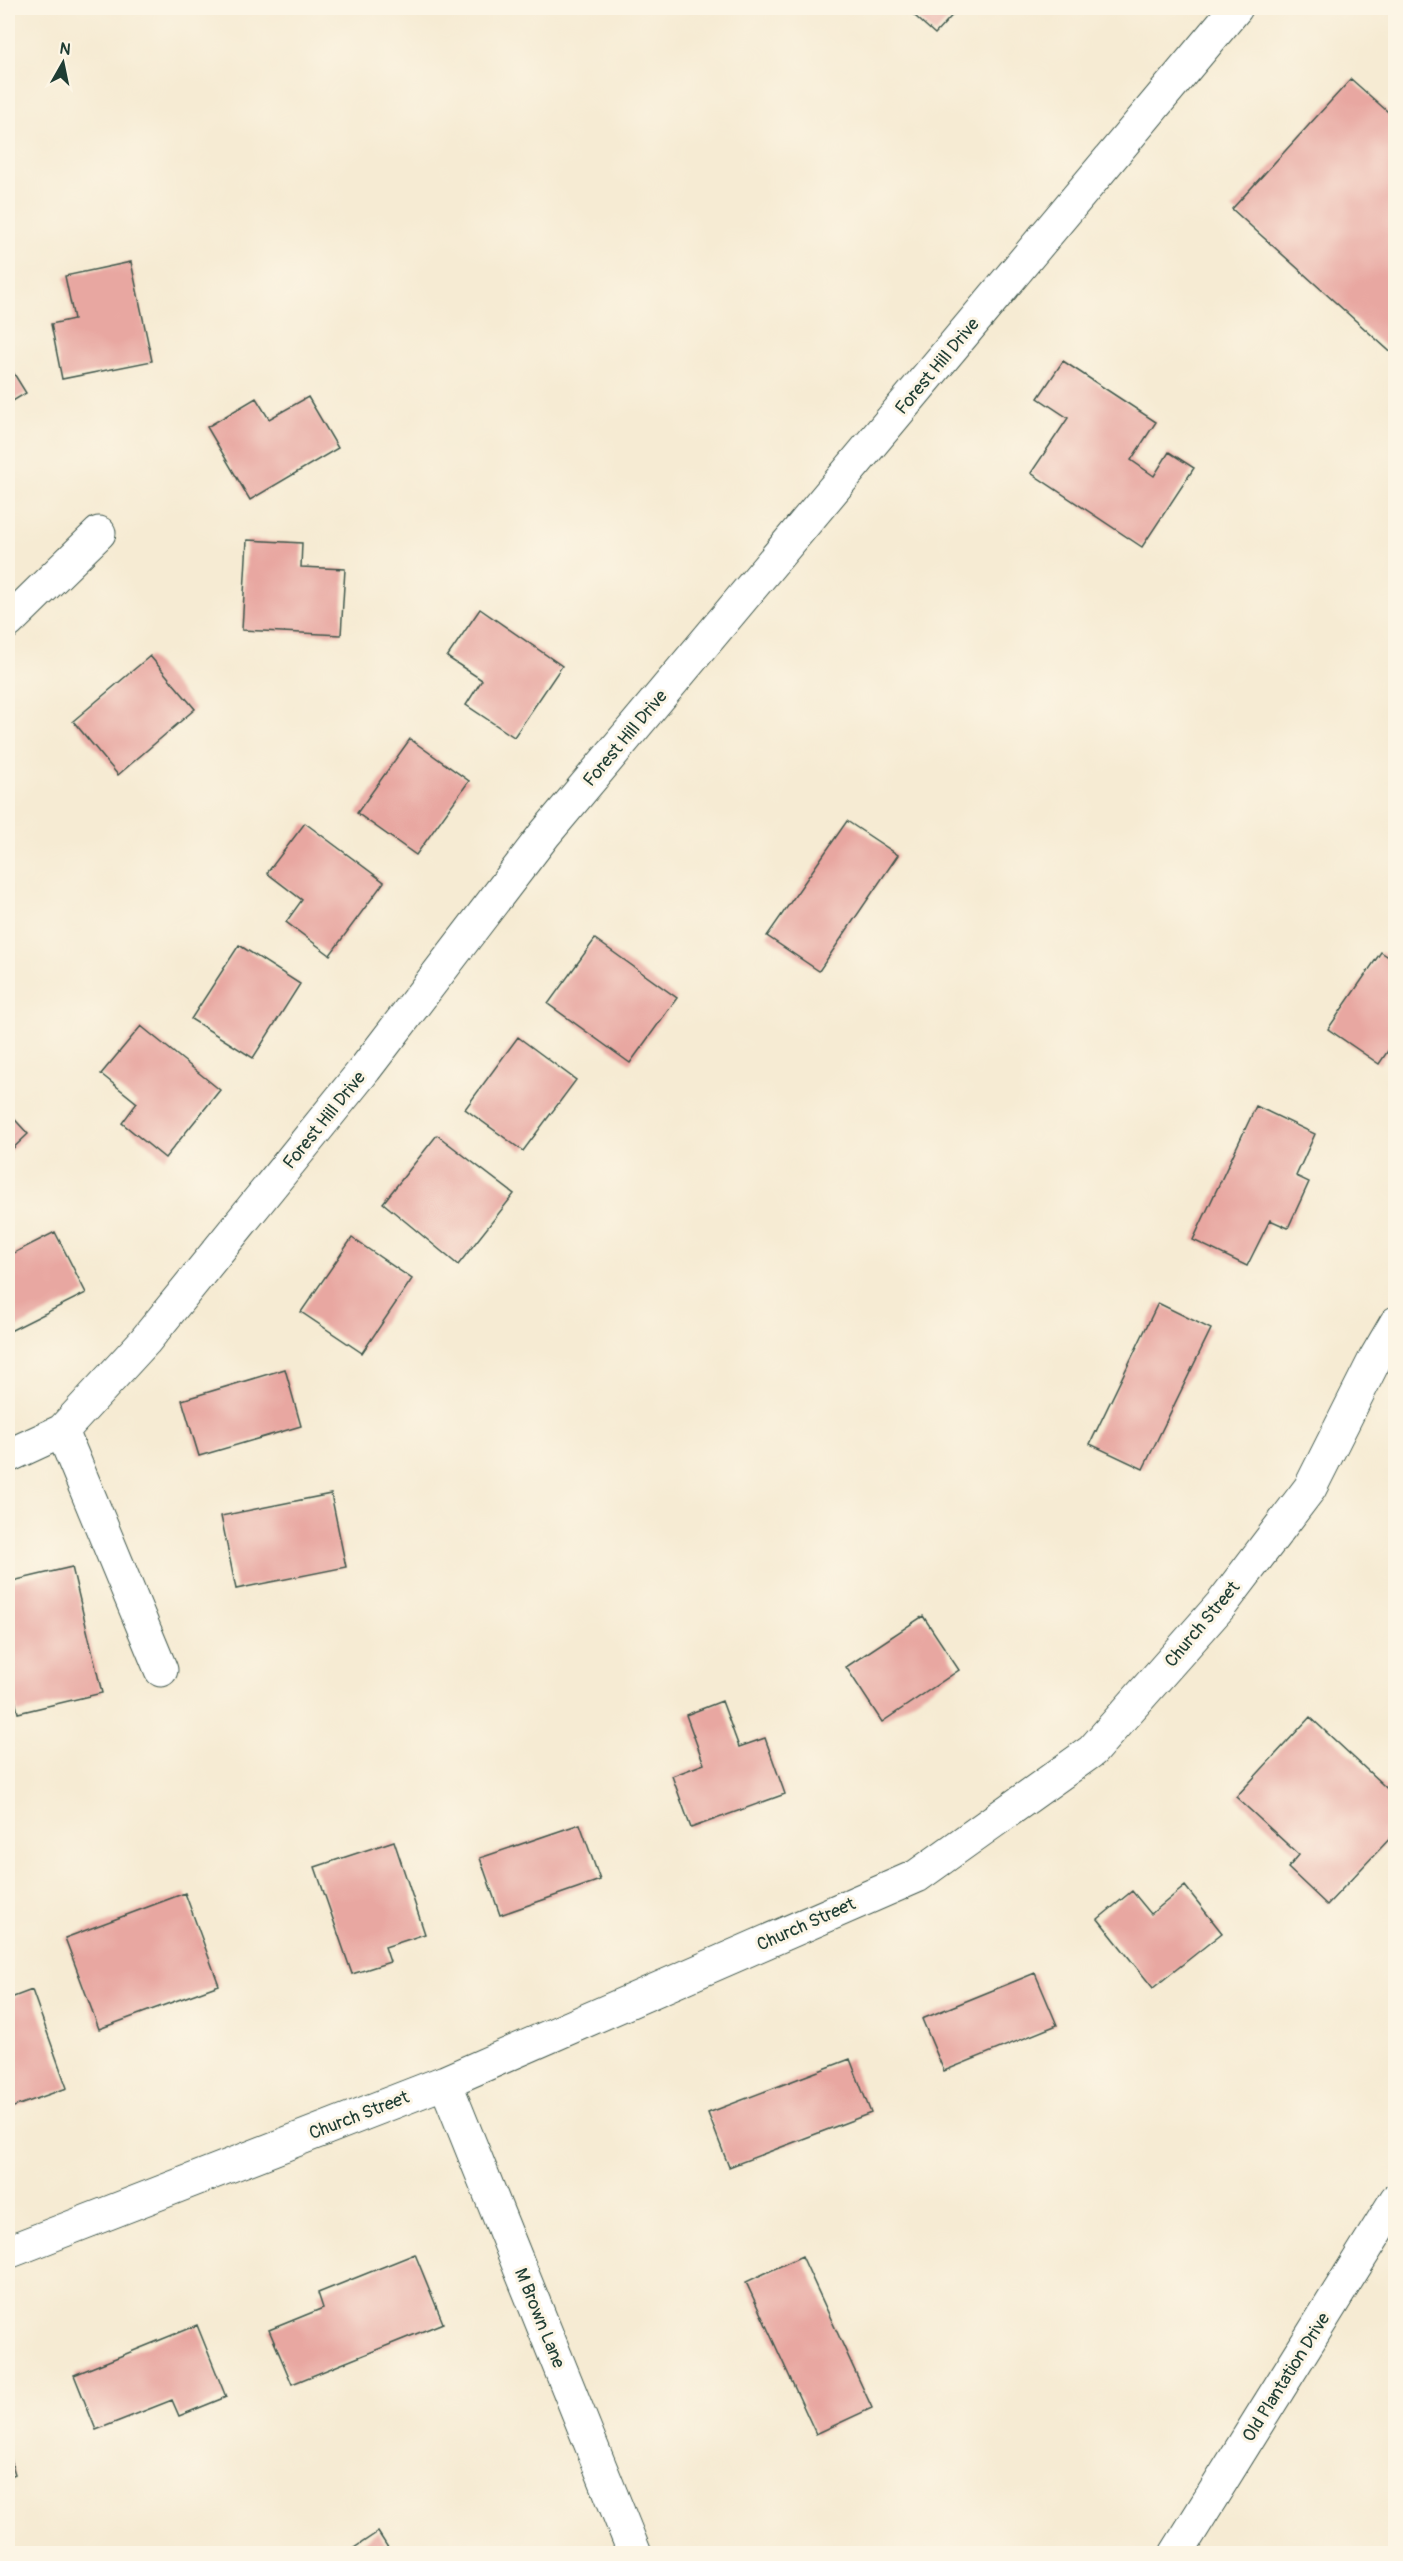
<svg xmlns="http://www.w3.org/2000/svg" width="1403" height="2561" viewBox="0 0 1403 2561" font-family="Pangolin,sans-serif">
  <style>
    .building { fill: #e8a7a1 }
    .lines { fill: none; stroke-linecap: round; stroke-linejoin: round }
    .minor-casing { stroke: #3f574c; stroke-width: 35 }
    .minor { stroke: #fff; stroke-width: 33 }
    .labels { text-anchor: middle; stroke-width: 6; stroke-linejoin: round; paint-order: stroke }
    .street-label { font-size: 18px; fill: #1f3d34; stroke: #fcf5e5 }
  </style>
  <rect width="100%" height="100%" fill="#fcf5e5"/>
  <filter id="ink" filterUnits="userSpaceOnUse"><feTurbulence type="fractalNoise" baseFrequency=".0167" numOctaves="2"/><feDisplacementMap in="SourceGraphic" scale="12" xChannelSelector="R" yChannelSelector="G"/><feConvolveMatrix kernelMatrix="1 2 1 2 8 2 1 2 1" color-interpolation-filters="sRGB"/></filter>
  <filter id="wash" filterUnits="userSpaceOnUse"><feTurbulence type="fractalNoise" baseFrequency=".008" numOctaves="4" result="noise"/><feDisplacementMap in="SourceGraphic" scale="24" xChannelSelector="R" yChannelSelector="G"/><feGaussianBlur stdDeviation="1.35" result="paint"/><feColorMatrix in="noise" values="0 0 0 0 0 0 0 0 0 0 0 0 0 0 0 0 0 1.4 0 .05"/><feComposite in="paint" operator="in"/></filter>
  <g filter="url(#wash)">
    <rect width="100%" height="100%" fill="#f6ebd3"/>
    <g id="blocks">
      <path class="building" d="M906 8H959L935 34Z
        M1351 79 1396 119V357L1232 209Z
        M131 262 152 361 62 379 51 324 74 319 65 276Z
        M1063 361 1156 422 1131 460 1154 476 1169 452 1194 468 1142 547 1031 473 1068 418 1038 398Z
        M8 364 26 393 8 404Z
        M308 397 338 448 250 500 207 427 256 398 269 419Z
        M247 540 302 543 301 567 345 569 341 635 242 630Z
        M480 609 562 666 514 737 466 705 482 680 447 657Z
        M150 656 195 709 118 775 73 721Z
        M410 739 469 781 416 855 357 813Z
        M847 821 898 855 819 971 767 936Z
        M305 823 384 882 330 955 286 922 302 900 267 873Z
        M595 939 677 998 630 1063 548 1004Z
        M239 945 300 984 253 1058 191 1019Z
        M1381 952 1396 962V1039L1379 1064 1328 1029Z
        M141 1026 220 1090 165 1158 122 1123 137 1103 101 1074Z
        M518 1037 576 1080 523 1151 465 1109Z
        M1256 1106 1315 1134 1296 1176 1309 1182 1288 1228 1270 1220 1247 1266 1193 1240Z
        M8 1112 28 1134 8 1153Z
        M437 1135 514 1194 458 1265 383 1203Z
        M55 1232 86 1293 8 1332V1244L12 1254Z
        M352 1238 412 1279 362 1353 301 1312Z
        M1158 1303 1211 1329 1143 1469 1090 1444Z
        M285 1369 301 1426 199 1456 182 1400Z
        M331 1494 346 1567 236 1589 221 1516Z
        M72 1567 102 1693 18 1713 8 1669V1582Z
        M923 1616 959 1670 882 1722 846 1667Z
        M722 1701 739 1747 765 1738 785 1794 691 1828 672 1776 704 1764 686 1715Z
        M1310 1717 1396 1797V1832L1327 1905 1288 1868 1299 1855 1236 1797Z
        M580 1824 600 1880 500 1915 480 1858Z
        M394 1841 425 1934 385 1947 390 1962 352 1974 315 1867Z
        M1185 1886 1222 1933 1153 1988 1098 1919 1132 1891 1151 1914Z
        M185 1893 219 1985 99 2029 65 1938Z
        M1035 1973 1057 2025 944 2071 922 2019Z
        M32 1990 67 2088 8 2109V1999Z
        M850 2059 871 2113 729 2167 708 2113Z
        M415 2254 443 2323 292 2384 269 2330 323 2308 318 2293Z
        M802 2256 872 2408 816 2434 746 2282Z
        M197 2325 226 2397 179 2416 172 2400 96 2430 74 2375Z
        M8 2452 15 2474 8 2477Z
        M378 2532 392 2554H345Z"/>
    </g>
  </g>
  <g filter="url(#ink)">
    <use href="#blocks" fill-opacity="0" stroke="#3f574c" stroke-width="1.5"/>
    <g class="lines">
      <defs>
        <path id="minor" d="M8 622 99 533
          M62 1431 161 1670
          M8 1456 62 1431 145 1341 365 1069 544 835 1236 8
          M445 2082 635 2554
          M8 2252 445 2082 917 1876 1092 1751 1221 1605 1310 1488 1375 1359 1396 1323
          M1176 2554 1396 2200"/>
      </defs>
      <use href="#minor" class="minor-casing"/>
      <use href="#minor" class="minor"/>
    </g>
  </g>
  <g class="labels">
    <g class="street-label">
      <text transform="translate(937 366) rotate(-50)" y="6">Forest Hill Drive</text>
      <text transform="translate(625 738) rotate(-50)" y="6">Forest Hill Drive</text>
      <text transform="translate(324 1120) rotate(-51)" y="6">Forest Hill Drive</text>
      <text transform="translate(1202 1624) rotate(-50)" y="6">Church Street</text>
      <text transform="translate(806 1924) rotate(-24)" y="6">Church Street</text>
      <text transform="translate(359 2115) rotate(-21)" y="6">Church Street</text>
      <text transform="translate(540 2318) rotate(68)" y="6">M Brown Lane</text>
      <text transform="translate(1286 2377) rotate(-58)" y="6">Old Plantation Drive</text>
    </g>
  </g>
  <rect width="1403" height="2561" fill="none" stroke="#fcf5e5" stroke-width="30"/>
  <g transform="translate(63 63) rotate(9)" stroke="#fcf5e5" stroke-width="4.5" paint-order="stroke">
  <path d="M0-4.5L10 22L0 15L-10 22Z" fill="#1f3d34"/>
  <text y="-9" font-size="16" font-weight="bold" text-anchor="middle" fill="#1f3d34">N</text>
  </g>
</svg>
